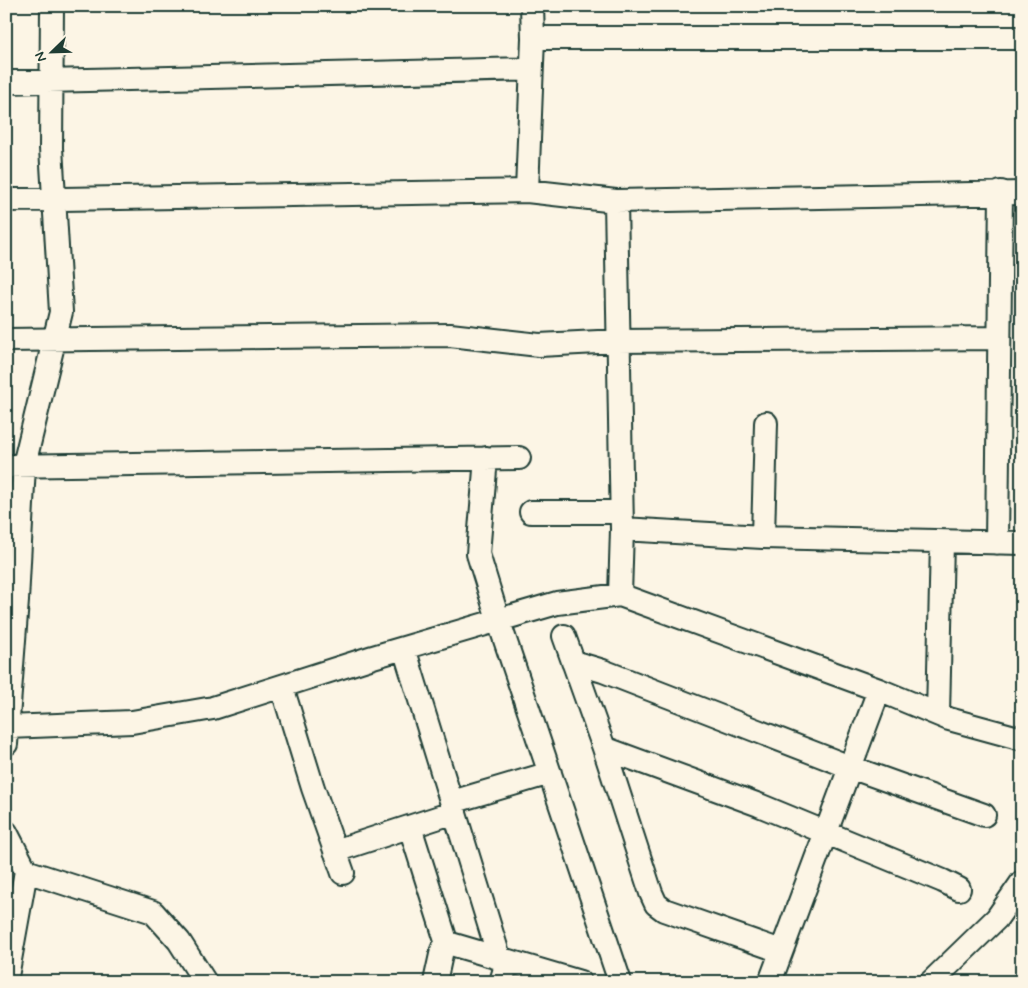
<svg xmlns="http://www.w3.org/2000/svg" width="1028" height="988" viewBox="0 0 1028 988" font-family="Mynerve,sans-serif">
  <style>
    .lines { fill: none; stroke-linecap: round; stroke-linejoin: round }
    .minor-casing { stroke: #1f3d34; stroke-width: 26 }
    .minor { stroke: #fcf5e5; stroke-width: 22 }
  </style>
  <rect width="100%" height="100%" fill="#fcf5e5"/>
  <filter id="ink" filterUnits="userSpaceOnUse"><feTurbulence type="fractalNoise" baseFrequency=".02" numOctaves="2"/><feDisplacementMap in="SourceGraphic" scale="10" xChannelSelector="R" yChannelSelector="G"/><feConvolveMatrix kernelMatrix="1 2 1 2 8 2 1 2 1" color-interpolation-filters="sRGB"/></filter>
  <g filter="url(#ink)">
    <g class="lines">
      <defs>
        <path id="minor" d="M532 6 533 38 527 191 616 201 622 529 620 595 879 690 949 719 1022 739
          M533 38H1022
          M6 82 531 69
          M6 200 527 191
          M616 201 1022 193
          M6 340 450 335 539 345 618 341 999 338
          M486 458 478 554 498 619 620 982
          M6 466 519 458
          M531 512H621
          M622 529 763 537 1022 543
          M763 537 766 423
          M997 543 1001 192
          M564 636 604 748 651 893 656 904 664 910 781 951
          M404 648 500 960
          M573 662 603 671 850 767 984 815
          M282 687 313 788 343 873
          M938 714 942 542
          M8 727 132 722 213 708 373 657 557 603 620 595
          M6 744 17 601 24 465 61 312 51 148 52 6
          M604 748 759 805 943 881 959 889
          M452 802 550 773
          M410 827 447 944
          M6 832 26 871 6 982
          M335 851 455 812
          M26 871 153 912 179 941 205 982
          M435 982 442 950 447 944H451L580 982
          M501 982 507 962
          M770 982 879 690
          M931 982 997 918 1022 882"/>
      </defs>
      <use href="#minor" class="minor-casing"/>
      <use href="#minor" class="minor"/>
    </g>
  </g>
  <rect width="1028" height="988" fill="none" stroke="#fcf5e5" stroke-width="25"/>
  <rect x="12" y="12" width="1003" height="963" fill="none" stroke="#1f3d34" stroke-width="2" filter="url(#ink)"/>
  <g transform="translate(52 52) rotate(247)" stroke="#fcf5e5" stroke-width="4" paint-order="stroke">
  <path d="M0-4L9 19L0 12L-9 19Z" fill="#1f3d34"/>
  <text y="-8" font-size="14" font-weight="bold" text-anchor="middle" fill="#1f3d34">N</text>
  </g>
</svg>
